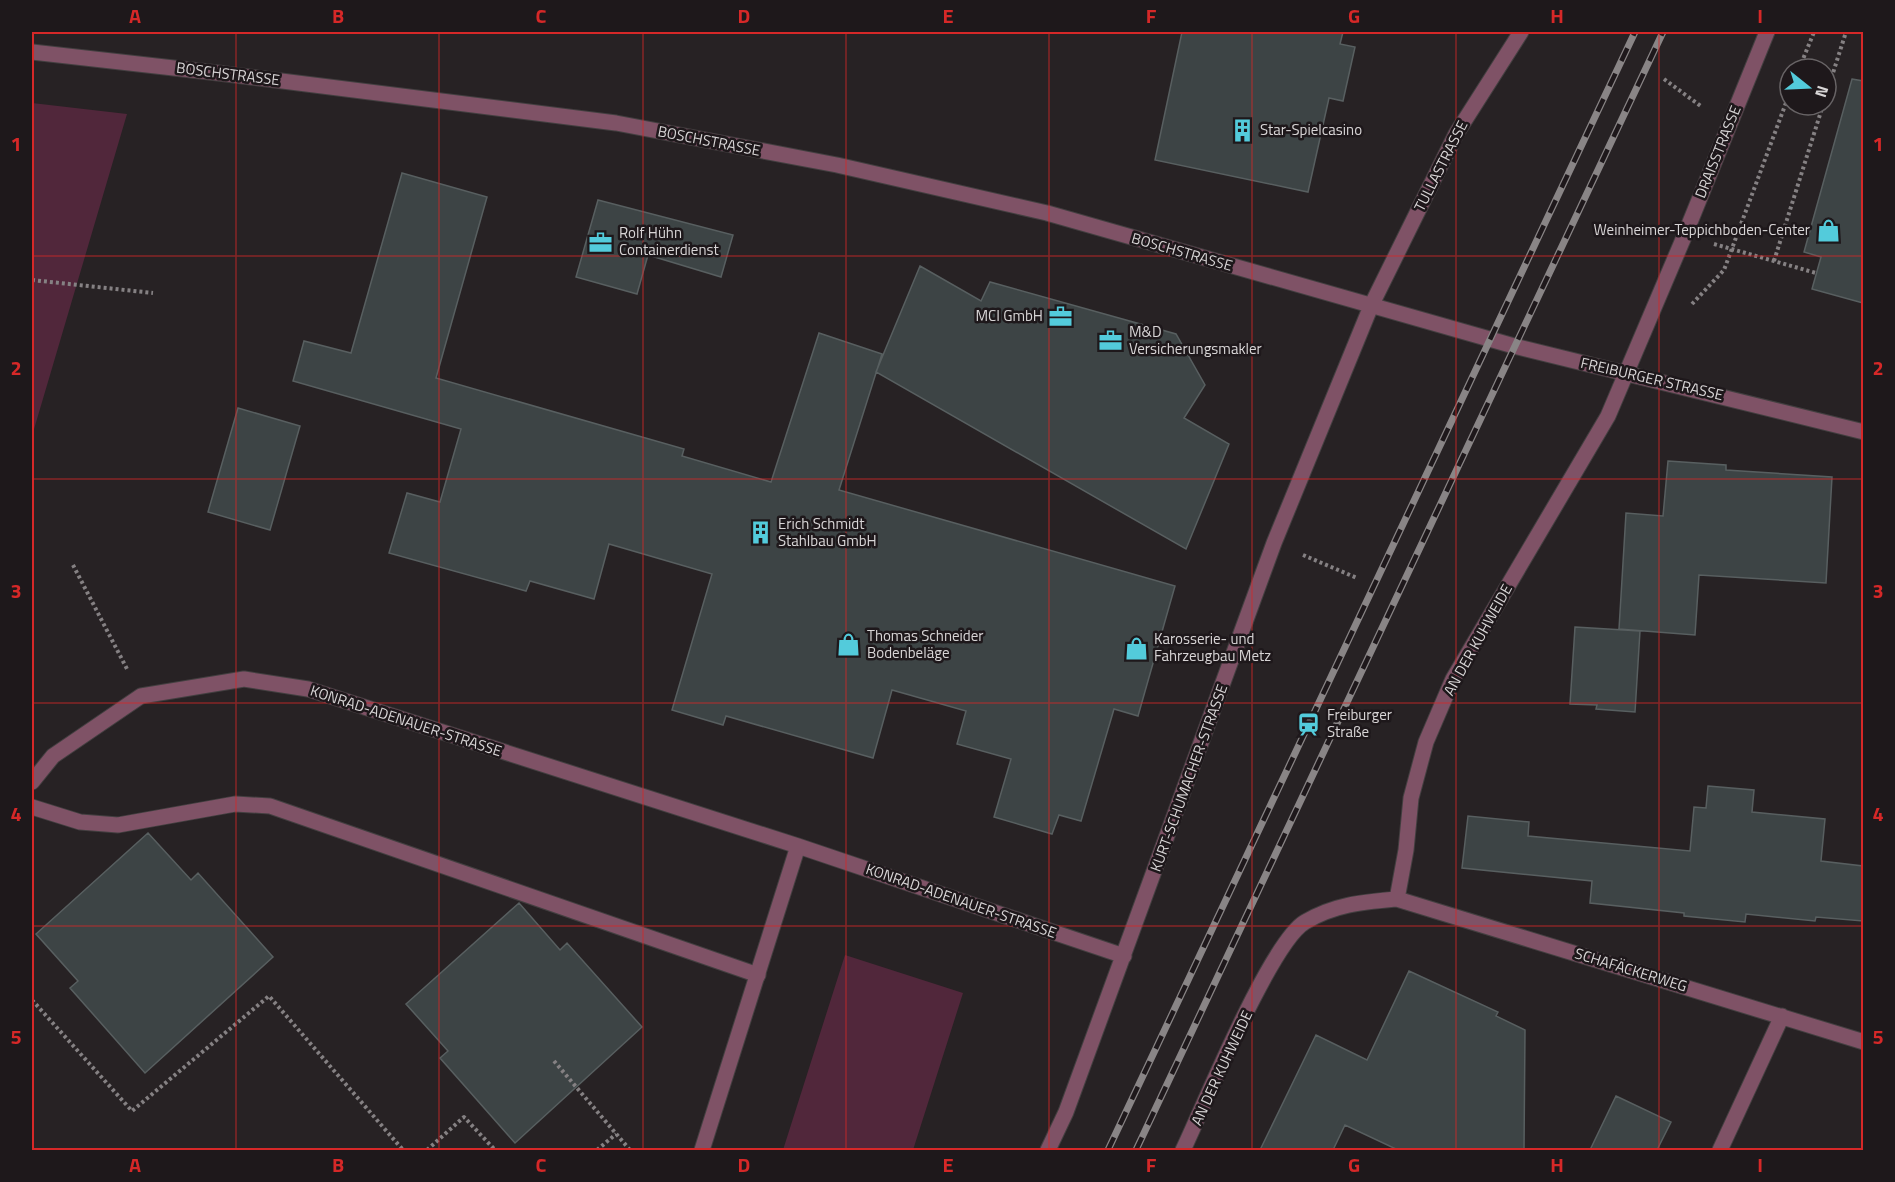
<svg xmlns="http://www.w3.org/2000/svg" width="1895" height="1182" viewBox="0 0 1895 1182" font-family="'Titillium Web',sans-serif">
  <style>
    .green { fill: #51273b }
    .building { fill: #3d4445; stroke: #585f60; stroke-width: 1.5 }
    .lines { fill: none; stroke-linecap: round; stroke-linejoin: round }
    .lane-casing { stroke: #433f40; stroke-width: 17 }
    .street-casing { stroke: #433f40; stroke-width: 17 }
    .path { stroke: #858183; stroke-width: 4; stroke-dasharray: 3 3; stroke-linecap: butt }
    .lane { stroke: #7f5266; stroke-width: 15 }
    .street { stroke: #7f5266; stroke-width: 15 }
    .rail-casing { stroke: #898586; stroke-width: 7 }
    .rail { stroke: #1e181b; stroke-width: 4.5; stroke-dasharray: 14; stroke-linecap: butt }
    .grid { fill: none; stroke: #d62828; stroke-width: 1.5; stroke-opacity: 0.55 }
    .labels { text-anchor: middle; stroke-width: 5; stroke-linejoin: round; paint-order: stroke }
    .street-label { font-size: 15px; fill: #d8d5d6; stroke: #1e181b }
    .poi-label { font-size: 15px; fill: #d8d5d6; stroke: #1e181b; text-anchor: start }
    .neatline { fill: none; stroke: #d62828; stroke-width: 2 }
    .grid-label { font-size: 20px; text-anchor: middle; font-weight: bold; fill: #d62828 }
  </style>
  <rect width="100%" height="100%" fill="#272224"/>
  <path class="green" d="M32 103 127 114 32 436Z
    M845 955 963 993 913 1150H783Z"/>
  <path class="building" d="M1182 32H1343L1340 44 1355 47 1343 101 1329 98 1308 192 1155 160Z
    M1852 79 1863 81V303L1812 289 1821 257 1804 252Z
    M402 173 487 197 436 378 684 449 682 456 771 482 819 333 882 354 839 490 1175 586 1138 716 1114 709 1081 821 1059 815 1052 834 994 817 1011 759 957 744 966 711 892 690 873 758 726 716 723 725 672 710 712 574 609 544 594 599 530 581 526 591 389 553 407 493 440 502 461 429 293 381 304 341 351 353Z
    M598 200 733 235 721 277 648 255 637 294 576 277Z
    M920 266 981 301 990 282 1176 334 1205 385 1184 418 1229 444 1186 549 876 372Z
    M238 408 300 426 270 530 208 512Z
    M1668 461 1726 465V470L1832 477 1826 583 1699 575 1695 635 1619 629 1626 513 1663 516Z
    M1575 627 1640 631 1635 712 1596 709 1597 705 1570 704Z
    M1708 786 1754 790 1752 812 1825 819 1821 861 1863 866V921L1816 917 1815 921 1746 914 1745 922 1684 916V913L1590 903 1592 881 1462 868 1468 816 1529 822 1528 836 1690 851 1694 807 1706 808Z
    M148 833 191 880 198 873 273 957 145 1073 70 988 78 981 36 934Z
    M519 903 560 950 567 943 642 1027 515 1143 440 1058 448 1051 406 1004Z
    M1409 971 1498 1012 1496 1016 1525 1030 1524 1150H1398L1345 1125 1333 1150H1260L1316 1035 1367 1060Z
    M1616 1096 1671 1122 1657 1150H1590Z"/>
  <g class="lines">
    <defs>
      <path id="lane" d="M32 807 80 822 118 825 235 804 270 806 758 975"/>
      <path id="street" d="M32 52 218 73 616 123 837 165 1047 213 1514 346 1864 432
        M32 782 53 756 141 696 244 679 308 689 798 846 1124 956
        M1397 899 1406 850 1411 798 1426 742 1453 679 1608 416 1684 237 1767 32
        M702 1150 798 846
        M1048 1150 1066 1112 1274 543 1371 306 1456 134 1521 32
        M1183 1150C1204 1106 1270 943 1305 922 1335 904 1364 902 1397 899L1864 1042
        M1720 1150 1782 1016"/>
    </defs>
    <use href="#lane" class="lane-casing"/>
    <use href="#street" class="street-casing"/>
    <path class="path" d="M1799 69 1814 32
      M1664 79 1702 107
      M1826 95 1846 32
      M1714 244 1816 273
      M1774 261 1823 105
      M32 280 153 293
      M1692 304 1724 270 1790 92
      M1303 555 1357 578
      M73 565 127 669
      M32 1000 132 1111 269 996 403 1150
      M554 1061 630 1150
      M427 1150 464 1117 495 1150
      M597 1150 616 1134"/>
    <use href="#lane" class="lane"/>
    <use href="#street" class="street"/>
    <defs>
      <path id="rail" d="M1108 1150 1635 32
        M1136 1150 1663 32"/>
    </defs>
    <use href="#rail" class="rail-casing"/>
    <use href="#rail" class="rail"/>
  </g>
  <path class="grid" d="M236 32V1150M439 32V1150M643 32V1150M846 32V1150M1049 32V1150M1252 32V1150M1456 32V1150M1659 32V1150M32 256H1864M32 479H1864M32 703H1864M32 926H1864"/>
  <defs>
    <symbol id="building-bare" viewBox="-9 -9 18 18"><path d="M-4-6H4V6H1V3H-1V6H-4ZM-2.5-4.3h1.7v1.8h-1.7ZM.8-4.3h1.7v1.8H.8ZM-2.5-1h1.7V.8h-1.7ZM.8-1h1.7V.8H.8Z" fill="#53cbdb" stroke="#1e181b" stroke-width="2.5" paint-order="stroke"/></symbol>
    <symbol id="shop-bare" viewBox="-9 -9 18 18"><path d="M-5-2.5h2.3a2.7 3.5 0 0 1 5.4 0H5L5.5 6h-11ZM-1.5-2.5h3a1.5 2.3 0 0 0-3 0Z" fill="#53cbdb" stroke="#1e181b" stroke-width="2.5" paint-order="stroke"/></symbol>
    <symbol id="office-bare" viewBox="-9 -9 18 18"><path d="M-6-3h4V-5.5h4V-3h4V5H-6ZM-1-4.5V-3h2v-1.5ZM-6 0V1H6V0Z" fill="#53cbdb" stroke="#1e181b" stroke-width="2.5" paint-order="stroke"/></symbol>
    <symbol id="station-bare" viewBox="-9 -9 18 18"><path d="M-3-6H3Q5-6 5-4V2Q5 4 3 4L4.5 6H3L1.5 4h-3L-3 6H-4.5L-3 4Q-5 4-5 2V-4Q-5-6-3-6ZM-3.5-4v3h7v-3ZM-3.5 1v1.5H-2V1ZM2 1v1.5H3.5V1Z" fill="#53cbdb" stroke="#1e181b" stroke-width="2.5" paint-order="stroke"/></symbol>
  </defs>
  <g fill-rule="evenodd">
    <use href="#building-bare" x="1226" y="114" width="33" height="33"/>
    <use href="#shop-bare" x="1812" y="214" width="33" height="33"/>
    <use href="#office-bare" x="584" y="226" width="33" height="33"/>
    <use href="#office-bare" x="1044" y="300" width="33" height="33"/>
    <use href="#office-bare" x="1094" y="324" width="33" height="33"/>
    <use href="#building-bare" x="744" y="516" width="33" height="33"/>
    <use href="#shop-bare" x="832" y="628" width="33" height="33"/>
    <use href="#shop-bare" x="1120" y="632" width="33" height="33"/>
    <use href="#station-bare" x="1292" y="708" width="33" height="33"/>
  </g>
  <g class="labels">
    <g class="street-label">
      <text transform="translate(228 74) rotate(7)" y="5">BOSCHSTRASSE</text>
      <text transform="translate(709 141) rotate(11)" y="5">BOSCHSTRASSE</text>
      <text transform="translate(1718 152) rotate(-68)" y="5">DRAISSTRASSE</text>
      <text transform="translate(1441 166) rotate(-63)" y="5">TULLASTRASSE</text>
      <text transform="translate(1182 252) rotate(16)" y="5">BOSCHSTRASSE</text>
      <text transform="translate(1652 379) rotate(13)" y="5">FREIBURGER STRASSE</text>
      <text transform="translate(1478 640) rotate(-61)" y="5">AN DER KUHWEIDE</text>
      <text transform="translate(406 721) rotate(18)" y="5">KONRAD-ADENAUER-STRASSE</text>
      <text transform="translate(1189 778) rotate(-70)" y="5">KURT-SCHUMACHER-STRASSE</text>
      <text transform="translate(961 901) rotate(19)" y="5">KONRAD-ADENAUER-STRASSE</text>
      <text transform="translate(1631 970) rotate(17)" y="5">SCHAFÄCKERWEG</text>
      <text transform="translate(1222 1068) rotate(-65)" y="5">AN DER KUHWEIDE</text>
    </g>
    <g class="poi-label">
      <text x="1260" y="135">Star-Spielcasino</text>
      <text x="1810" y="235" text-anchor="end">Weinheimer-Teppichboden-Center</text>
      <text x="619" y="238">Rolf Hühn<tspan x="619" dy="17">Containerdienst</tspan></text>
      <text x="1043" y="321" text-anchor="end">MCI GmbH</text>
      <text x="1129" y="337">M&amp;D<tspan x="1129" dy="17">Versicherungsmakler</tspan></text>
      <text x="778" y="529">Erich Schmidt<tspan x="778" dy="17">Stahlbau GmbH</tspan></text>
      <text x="867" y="641">Thomas Schneider<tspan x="867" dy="17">Bodenbeläge</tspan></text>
      <text x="1154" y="644">Karosserie- und<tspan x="1154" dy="17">Fahrzeugbau Metz</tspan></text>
      <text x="1327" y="720">Freiburger<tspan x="1327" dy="17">Straße</tspan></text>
    </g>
  </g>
  <rect width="1895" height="1182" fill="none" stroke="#1e181b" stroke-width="66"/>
  <g transform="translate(1808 87) rotate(108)"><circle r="28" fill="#1e181b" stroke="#686466" stroke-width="1.5"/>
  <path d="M0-4.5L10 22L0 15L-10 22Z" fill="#53cbdb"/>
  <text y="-9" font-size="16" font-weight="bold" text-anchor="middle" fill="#d8d5d6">N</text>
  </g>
  <rect x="33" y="33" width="1829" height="1116" class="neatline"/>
  <g class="grid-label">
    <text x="135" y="23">A</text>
    <text x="338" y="23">B</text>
    <text x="541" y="23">C</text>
    <text x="744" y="23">D</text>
    <text x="948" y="23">E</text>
    <text x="1151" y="23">F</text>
    <text x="1354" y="23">G</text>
    <text x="1557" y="23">H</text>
    <text x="1760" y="23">I</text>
    <text x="16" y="151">1</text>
    <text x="1878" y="151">1</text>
    <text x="16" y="375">2</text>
    <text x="1878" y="375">2</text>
    <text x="16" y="598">3</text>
    <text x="1878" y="598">3</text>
    <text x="16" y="821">4</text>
    <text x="1878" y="821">4</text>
    <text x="16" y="1044">5</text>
    <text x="1878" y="1044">5</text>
    <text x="135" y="1172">A</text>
    <text x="338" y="1172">B</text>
    <text x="541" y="1172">C</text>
    <text x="744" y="1172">D</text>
    <text x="948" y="1172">E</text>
    <text x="1151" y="1172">F</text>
    <text x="1354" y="1172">G</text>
    <text x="1557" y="1172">H</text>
    <text x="1760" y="1172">I</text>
  </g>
</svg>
